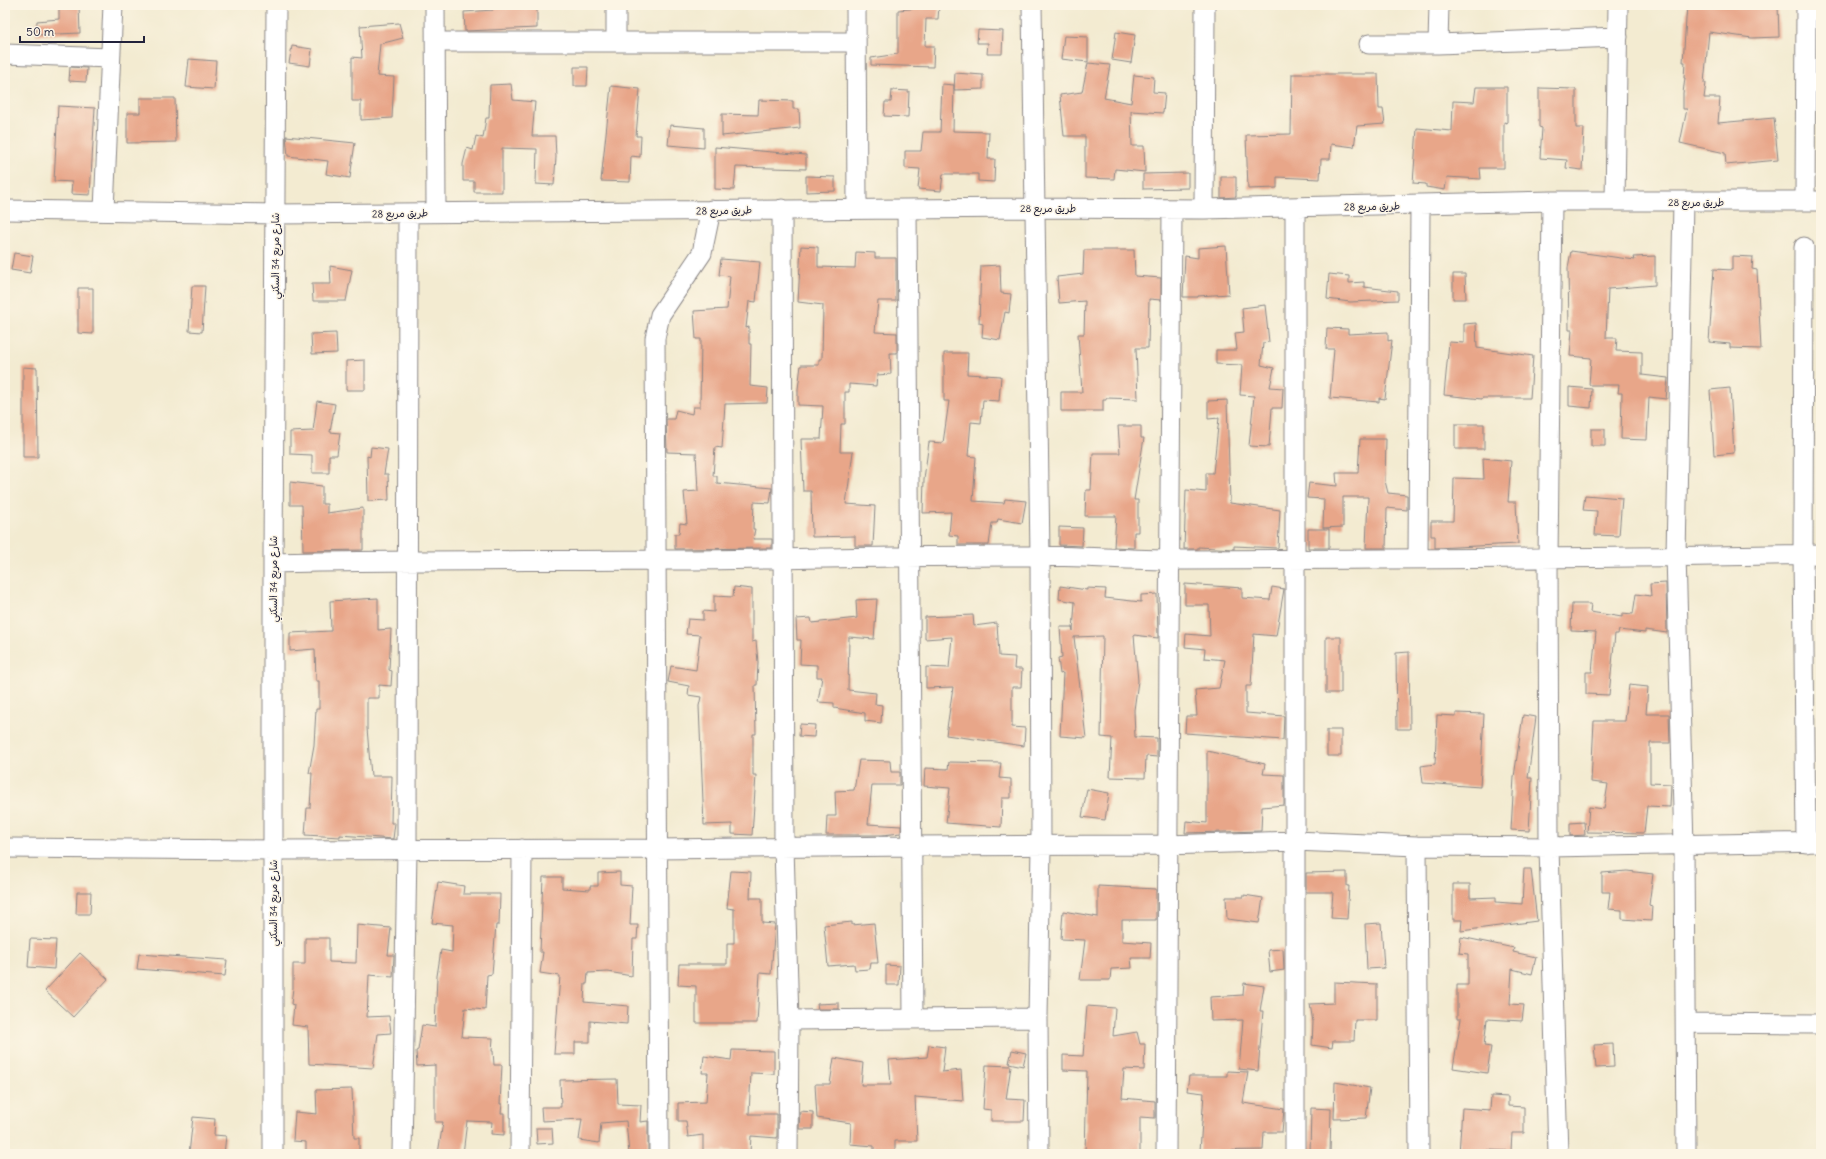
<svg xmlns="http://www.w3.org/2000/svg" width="1826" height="1159" viewBox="0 0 1826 1159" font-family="Delius,'Playpen Sans Arabic',sans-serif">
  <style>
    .building { fill: #e8a689 }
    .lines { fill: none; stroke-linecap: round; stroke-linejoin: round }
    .minor-casing { stroke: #8a8686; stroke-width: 21 }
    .minor { stroke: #fff; stroke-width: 19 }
    .labels { text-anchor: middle; stroke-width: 3; stroke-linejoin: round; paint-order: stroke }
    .street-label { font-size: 10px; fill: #22223b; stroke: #fcf5e5 }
  </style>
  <rect width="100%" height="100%" fill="#fcf5e5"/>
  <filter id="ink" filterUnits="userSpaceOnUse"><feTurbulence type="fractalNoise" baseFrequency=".025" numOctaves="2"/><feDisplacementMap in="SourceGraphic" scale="8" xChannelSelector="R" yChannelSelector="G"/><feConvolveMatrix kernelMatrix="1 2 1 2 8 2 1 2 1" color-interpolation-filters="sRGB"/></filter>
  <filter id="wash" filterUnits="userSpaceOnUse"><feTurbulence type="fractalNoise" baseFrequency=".012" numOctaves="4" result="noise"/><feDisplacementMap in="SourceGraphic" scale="16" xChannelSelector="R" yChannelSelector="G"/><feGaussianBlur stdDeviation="0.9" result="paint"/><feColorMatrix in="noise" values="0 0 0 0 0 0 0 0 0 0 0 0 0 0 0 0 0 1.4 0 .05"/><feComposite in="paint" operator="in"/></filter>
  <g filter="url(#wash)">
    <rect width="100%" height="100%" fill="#f3ebd1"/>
    <g id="blocks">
      <path class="building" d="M79 5 80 33 36 35 37 21 59 19V6Z
        M494 5H537V28L465 31 464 12 493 10Z
        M1687 5H1778L1779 37 1752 38 1709 32 1704 83H1706L1704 98H1720L1718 123 1774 118 1778 160 1726 165 1725 153 1680 143 1687 109H1683V93L1685 78H1684L1685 62H1683Z
        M919 6H939L938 19H926L925 46H934L933 67 871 65V58L898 54V10L919 8Z
        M399 23 403 38 380 44 377 76 394 77 392 118 361 120V101H352V57L362 58 360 26Z
        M978 30 1003 31 1002 54H987L988 43H977Z
        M1116 32 1135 35 1131 63 1112 60Z
        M1064 36 1088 37V62L1061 59Z
        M292 46 312 49 310 66 289 63Z
        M189 59 216 61 214 89 186 87Z
        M1088 63 1110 65 1104 98 1131 103 1134 75 1154 77 1153 92 1165 93 1163 113 1131 111 1132 146H1144L1145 172 1115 169 1114 179 1085 178V136H1064L1060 95 1082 92Z
        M70 67 87 68 86 82 69 81Z
        M574 67H588L587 86H574Z
        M955 73 983 75V89L954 90Z
        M1292 74H1378L1379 109H1383L1385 124 1357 126 1354 147 1331 144 1330 159H1321L1320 179 1277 177V188L1248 189 1246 135 1291 134Z
        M511 84 513 100 535 102 532 136H555L556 157 554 185 536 184 537 149 502 148V192H474V181H463V164L467 148 473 150 476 136 483 138 486 118H489L490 85Z
        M942 84 954 85 953 131 989 132 988 159H995L994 182 978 181V174H943L941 191 918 189 920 169 905 168V151H921L923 132H940Z
        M611 86 640 89 636 136H641L640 157 631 156 630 182 601 181Z
        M1476 87H1507V123L1504 122V168H1480L1481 179 1447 177 1445 190 1426 187V184L1413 183 1417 128 1452 131 1453 101 1474 102Z
        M1539 88 1576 89V128H1584L1582 170 1566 168 1567 160 1540 158 1542 128 1539 127Z
        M892 90 909 91 908 117 884 116 885 102H891Z
        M140 98H175L176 142 127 143V113H140Z
        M759 100 793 101V109H799L800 128 722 136V114L758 115Z
        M58 106 95 108 90 195 71 194 72 182 54 181Z
        M670 125 704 128V148L668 145Z
        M286 136 355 143 350 178 326 174 328 161 288 156Z
        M715 147 806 155V169L736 167 734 190 715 189Z
        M1188 173V188L1143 189V174Z
        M806 176 835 177V191L806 192Z
        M1221 177H1236V197L1221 198Z
        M801 246 818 247V267L855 268 856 252 875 253V258H896V301H878L875 332 897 333V353H890L891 374 877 375 876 386 849 384V392H845V424H841L840 452H853L846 504 875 506 873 546H855V536L812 537 811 491H803L801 439H821L823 406 798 405V389L801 365H819V359H822L823 305 798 302Z
        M1226 246 1229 294 1198 296V297H1183L1185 256 1198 258V248Z
        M1084 250H1134L1135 276 1161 278V300L1149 299 1148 348H1136L1138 399 1106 398V400H1103V411H1061V392H1082L1078 334H1084L1085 301 1059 303 1057 277 1083 274Z
        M1571 251 1635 260 1634 257 1655 256V285L1608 289 1606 338H1617L1616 351 1642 352V375L1668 378 1666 399 1649 397 1647 440 1621 439 1622 393H1618L1619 385H1589L1591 358 1570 356 1572 330H1569L1568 268Z
        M14 253 33 256 30 273 11 270Z
        M1732 256 1753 257 1752 269 1757 270 1761 349 1730 348V344L1709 342 1714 269 1732 270Z
        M721 259 760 262 756 302 749 301 746 328 749 327V344H751L750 386 768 388 767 403 725 404 722 448 715 447 713 476H717V483L772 488 770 503 754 502 753 529H755L753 539H772V548L675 549V534H679L680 523 687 524 684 492 698 491 696 453 667 452 666 419H674L676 410 692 414 693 407H700L701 339H696L694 311 727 309 730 276 719 275Z
        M1000 265 1001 293 1011 294 1009 313 1005 312 1000 340 982 337 983 324 979 323 981 266Z
        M330 266 352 270 346 301H313L312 284H331Z
        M1329 274 1349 276V283L1364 282V287L1398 291V300L1350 302 1327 299Z
        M1453 274H1465L1466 299H1453Z
        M192 286H205L202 332 189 331Z
        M78 288H93V334L78 333Z
        M1265 305 1269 342 1263 343 1261 365 1274 368 1270 387 1283 388 1282 408H1272L1269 447 1249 446 1254 396 1240 395 1242 365 1216 364V350H1237L1235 333 1244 332 1242 308Z
        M1476 323 1477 348 1533 356 1530 398H1482V399L1444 395 1449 342 1464 343V324Z
        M1327 328 1348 329V334L1388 332V341L1392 340 1385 399 1379 398V402L1330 398 1334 349H1326Z
        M336 333 337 353 312 354 311 334Z
        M944 353H968L967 374 1001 376 999 401 983 400 981 423 971 422 968 456 976 457 973 501 1004 503 1005 499 1026 501 1022 523 998 519 997 523H992L989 545H958V536L949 535 951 512 923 513 924 479 929 442 943 443 949 401H944Z
        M365 360V390H346V361Z
        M23 367 37 368 38 457H23Z
        M1569 387 1592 389 1591 408 1569 406Z
        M1730 388 1734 453 1714 455 1710 390Z
        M1227 400 1230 503 1280 510 1278 548 1234 546V549L1198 547V549H1184L1186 490 1206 492V473H1213L1219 418 1208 419V401Z
        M317 401 335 404 330 432 340 433 337 455H329V473H312V455L290 454V432L313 431Z
        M1455 424H1484V449H1455Z
        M1118 426H1141V438H1144L1134 500H1138V532H1134V548L1114 547 1116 516H1085L1086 490H1091L1093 453H1120Z
        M1591 429H1605V446H1591Z
        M1360 439H1386L1385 481 1388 493 1407 495V510L1387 508 1386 548H1366L1368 497H1343V527L1323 528 1324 499 1307 498 1309 483 1337 486 1336 473H1358Z
        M371 447 388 449 384 474H388L389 500 368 501 367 456 370 457Z
        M1483 458 1511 461 1508 502H1516L1518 544 1435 548V536H1431V521H1453L1454 478 1484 479Z
        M290 482 322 486V504H327V513L363 508V550L303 551 302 505H290Z
        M1585 495 1622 498 1619 536 1595 535 1597 511 1583 510Z
        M1059 527 1083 528 1082 546 1059 545Z
        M1308 529H1329V548H1308Z
        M1666 583 1667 633 1645 630V633L1619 630 1618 634H1615L1609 695 1586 694V672H1592L1596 632 1571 631 1572 604H1591L1590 612 1622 617V613L1633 614 1636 594 1651 596 1650 584Z
        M1185 584 1242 588V598L1270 600 1272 587 1284 589 1276 636 1254 634 1251 686H1246V713L1284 716 1283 740 1185 733 1186 716H1197L1195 690 1219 688 1225 660 1204 658 1205 649 1185 647 1186 634 1210 636 1209 605H1185Z
        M1060 586 1087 590V588L1106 589 1105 598 1141 602V595L1157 594 1158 638 1134 635 1138 681 1134 710 1135 737 1157 738V757L1146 756 1145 778 1110 777 1112 738 1101 737 1103 636 1074 637 1086 738 1060 736 1063 673 1060 674 1058 658 1062 657 1060 627H1072L1073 631 1075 602 1059 599Z
        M734 587 752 589V642L756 641 758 662 757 685H755L756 734H753V775H756L752 835 732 834V824L704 825 699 706 701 697 688 695 689 686 668 682 671 666 696 670 700 635 686 634 688 619 703 620V611L714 612V596L733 597Z
        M378 598V630L391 629 389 670 392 671 391 686 379 685V698H367V728L371 776H392L391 823H395L393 839 340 835V837L305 835 307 808H310L312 773H309L314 745 316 709H319V681H316L315 649 290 651V633L331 631 330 601Z
        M877 599 874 639 849 637 848 690 876 693 875 704 882 705 881 723 865 721V713L834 708V703L818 702 822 677H817V665L800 664 801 640H797L796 619 811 618 812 623 857 618 856 600Z
        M973 615 974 626 997 623 999 656 1015 657 1014 669H1022L1021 687H1012V727L1025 728 1024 746 946 735 953 687 926 688V667L949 668 952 637 925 639V617Z
        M1326 637H1341V693H1326Z
        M1409 652 1410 729H1397L1396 653Z
        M1629 685 1648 687 1646 714H1669L1670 743H1650V783L1671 784 1670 807 1647 806 1644 833 1587 832 1589 807 1604 809 1608 784 1591 782 1594 721H1625Z
        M1456 713 1484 714 1480 787 1423 783 1421 766 1435 764 1437 715 1456 716Z
        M1523 715 1536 717 1528 778H1532L1529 831 1511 830 1514 777Z
        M800 724 815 725 814 737 799 736Z
        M1327 730H1341V756H1327Z
        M1207 751 1265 764 1263 774 1284 775V805L1262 807 1261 831 1185 833 1186 821 1207 823Z
        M859 760 890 761 891 772H900V785H872L868 824 901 826V833L882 835H826L827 816H836L835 791 854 790Z
        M949 762 1001 763 999 778 1011 779V798H1002L1001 827 946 823 950 788 924 786 925 768 948 769Z
        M1087 789 1109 793 1105 820 1082 817Z
        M1584 822 1585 835 1570 836V823Z
        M1524 869H1531L1537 921 1461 931 1462 920H1453V884H1470V898L1496 897V902L1522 904Z
        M731 871 751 872 750 898H762V923L775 924 771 974 760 973 757 1023H696V986L678 985 679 964H727V943H734V909L727 908Z
        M1627 871 1653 874 1649 905 1652 906 1651 921 1622 919V910L1608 909 1610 892H1602V873Z
        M620 872V885L632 886 630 925H638L637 939H633L632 976 608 972 588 973 587 984H585L584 1002 628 1006 627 1024 590 1021V1042H575V1054H554L560 976 540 973 543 952H540L543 877H562V888L590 890V886H598V873Z
        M1347 872V886H1349L1347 919 1331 918 1333 892H1306V873Z
        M438 882 464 886 463 894H500L499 925H496L492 974 487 975 485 1010 465 1008 462 1037 493 1038 492 1051H493L494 1065H502L500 1104H502L501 1113H504V1135L491 1134 492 1122 467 1121 463 1154H438L443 1122H435V1065L417 1066 416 1051 418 1050 422 1025 435 1027 437 976 441 950 452 952 453 925 432 923Z
        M1098 886 1156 889V920H1122V941L1151 943 1150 958H1131L1132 968 1111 969 1110 980H1080L1085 940 1061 939 1063 911 1098 917Z
        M77 892H91L90 914H76Z
        M1244 895 1263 898 1259 923 1227 919 1226 897H1244Z
        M852 922V925L874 923 878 963H871L870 969 855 970 854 964 828 966 824 925Z
        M1381 923 1384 968 1367 969 1365 924Z
        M357 925 391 928 388 955H394L393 977 369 975 367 1017 389 1016 391 1033 378 1034 373 1068 309 1064 308 1027 292 1025 294 1005 291 1004 293 988V964H305V938H329V962L356 963Z
        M1461 937 1514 948 1513 952 1536 957 1532 974 1512 969 1510 1004 1524 1005 1522 1021 1487 1019 1484 1046 1491 1047 1487 1073 1453 1068 1461 1019H1457V985H1468V954L1459 953Z
        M30 939 56 940 54 969 28 967Z
        M1283 949 1284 970 1270 972 1268 950Z
        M80 953 108 979 73 1017 45 991Z
        M139 954 227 960 225 976 137 969Z
        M886 965 900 966 899 985H886Z
        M1334 982 1377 984V1020H1355L1354 1041H1333L1332 1048 1312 1045 1313 1022 1310 1004 1334 1003Z
        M1244 983 1264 986 1260 1011H1263L1258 1071 1239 1069 1243 1020 1211 1021 1210 997 1243 995Z
        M839 1003V1009H818L817 1004Z
        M1087 1006 1115 1008 1113 1036 1137 1032 1140 1044H1145L1144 1070 1124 1069 1122 1098 1155 1101V1118L1140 1117V1154H1085L1087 1071 1063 1070V1055L1083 1056Z
        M1613 1044 1614 1067 1596 1068 1594 1045Z
        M929 1045 945 1047 942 1072 961 1070 963 1101 915 1097 917 1141H895V1154H874V1146L850 1144 851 1123 817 1118 815 1084H830L834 1058 863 1063 861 1085H891L889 1060 927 1057Z
        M732 1050 774 1051V1074L751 1073 749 1114H777V1138L751 1136 750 1152 723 1150V1152H703V1135L688 1137 686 1121H678V1103L706 1102 708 1073H702L704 1056 731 1060Z
        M1012 1050 1026 1053 1023 1066 1009 1063Z
        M986 1065 1011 1066 1006 1099 1025 1100 1024 1121H991V1110L983 1109Z
        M1227 1071 1248 1072 1243 1103 1284 1109 1282 1132H1264L1263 1150 1200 1151 1204 1093 1187 1091 1189 1076H1227Z
        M617 1079 618 1104 641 1105 640 1122 648 1121V1154H629L626 1121 601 1123 599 1143 579 1140 582 1119 542 1121 541 1107H561L560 1080Z
        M1335 1082 1370 1088 1366 1118 1334 1119Z
        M352 1089 354 1138H359V1154H306V1142L293 1141 295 1112 317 1114 316 1090Z
        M1491 1096 1508 1097V1106L1524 1107V1133H1512L1511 1151 1487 1150V1154H1459L1462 1108 1490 1110Z
        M1311 1108 1331 1109 1330 1154H1310Z
        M800 1111 813 1112V1129H799Z
        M193 1117 215 1119 214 1135 226 1136 224 1154H189Z
        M536 1128H552L553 1143 537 1144Z"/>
    </g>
  </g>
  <g filter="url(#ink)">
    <use href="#blocks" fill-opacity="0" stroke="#8a8686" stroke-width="1"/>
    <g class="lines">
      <defs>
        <path id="minor" d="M435 5 436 212
          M616 5V41
          M856 5 857 209
          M1032 5 1040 556 1041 846 1038 1018 1039 1154
          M436 42H856
          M1369 44H1438L1618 37
          M1438 44 1439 5
          M5 54 110 58
          M1552 201 1548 559 1549 847 1558 1154
          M1615 201 1618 5
          M1805 201 1806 5
          M1683 202 1676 555 1684 846 1686 1154
          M782 209 784 847 789 1020 788 1154
          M907 209 913 1019
          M1204 209 1205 5
          M5 210 275 214 1034 208 1204 209 1552 201H1821
          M104 210 113 5
          M1804 247 1803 554 1806 843
          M1418 559 1420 205
          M273 563C400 560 527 561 654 560 781 560 908 555 1035 556 1082 556 1128 560 1175 560 1390 559 1606 559 1821 554
          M1417 846 1419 1154
          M5 848 273 850 656 849 910 846 1166 845 1294 841 1417 846 1549 847 1821 842
          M789 1020 1038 1018
          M1686 1023 1821 1024
          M273 1154V563L276 5
          M402 1154 407 849 408 213
          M520 1154 522 849
          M659 1154 655 338 660 315 702 253 711 210
          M1166 1154C1166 839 1171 524 1172 209
          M1295 1154V208"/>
      </defs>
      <use href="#minor" class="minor-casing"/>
      <use href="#minor" class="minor"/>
    </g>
  </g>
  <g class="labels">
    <g class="street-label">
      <text x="1696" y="206">طريق مربع 28</text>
      <text transform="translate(1372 206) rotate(-1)" y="4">طريق مربع 28</text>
      <text x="1048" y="212">طريق مربع 28</text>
      <text transform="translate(724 210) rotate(-1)" y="4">طريق مربع 28</text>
      <text transform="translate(400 213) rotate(-1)" y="4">طريق مربع 28</text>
      <text transform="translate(275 256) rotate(-90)" y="4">شارع مربع 34 السكني</text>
      <text transform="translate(273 579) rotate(-90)" y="4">شارع مربع 34 السكني</text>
      <text transform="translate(273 903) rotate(-90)" y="4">شارع مربع 34 السكني</text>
    </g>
  </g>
  <rect width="1826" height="1159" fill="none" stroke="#fcf5e5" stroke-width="20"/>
  <path d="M20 36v6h124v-6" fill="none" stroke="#22223b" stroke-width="2"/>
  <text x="26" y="36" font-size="12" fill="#22223b" stroke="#fcf5e5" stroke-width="3" paint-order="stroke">50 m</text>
</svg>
